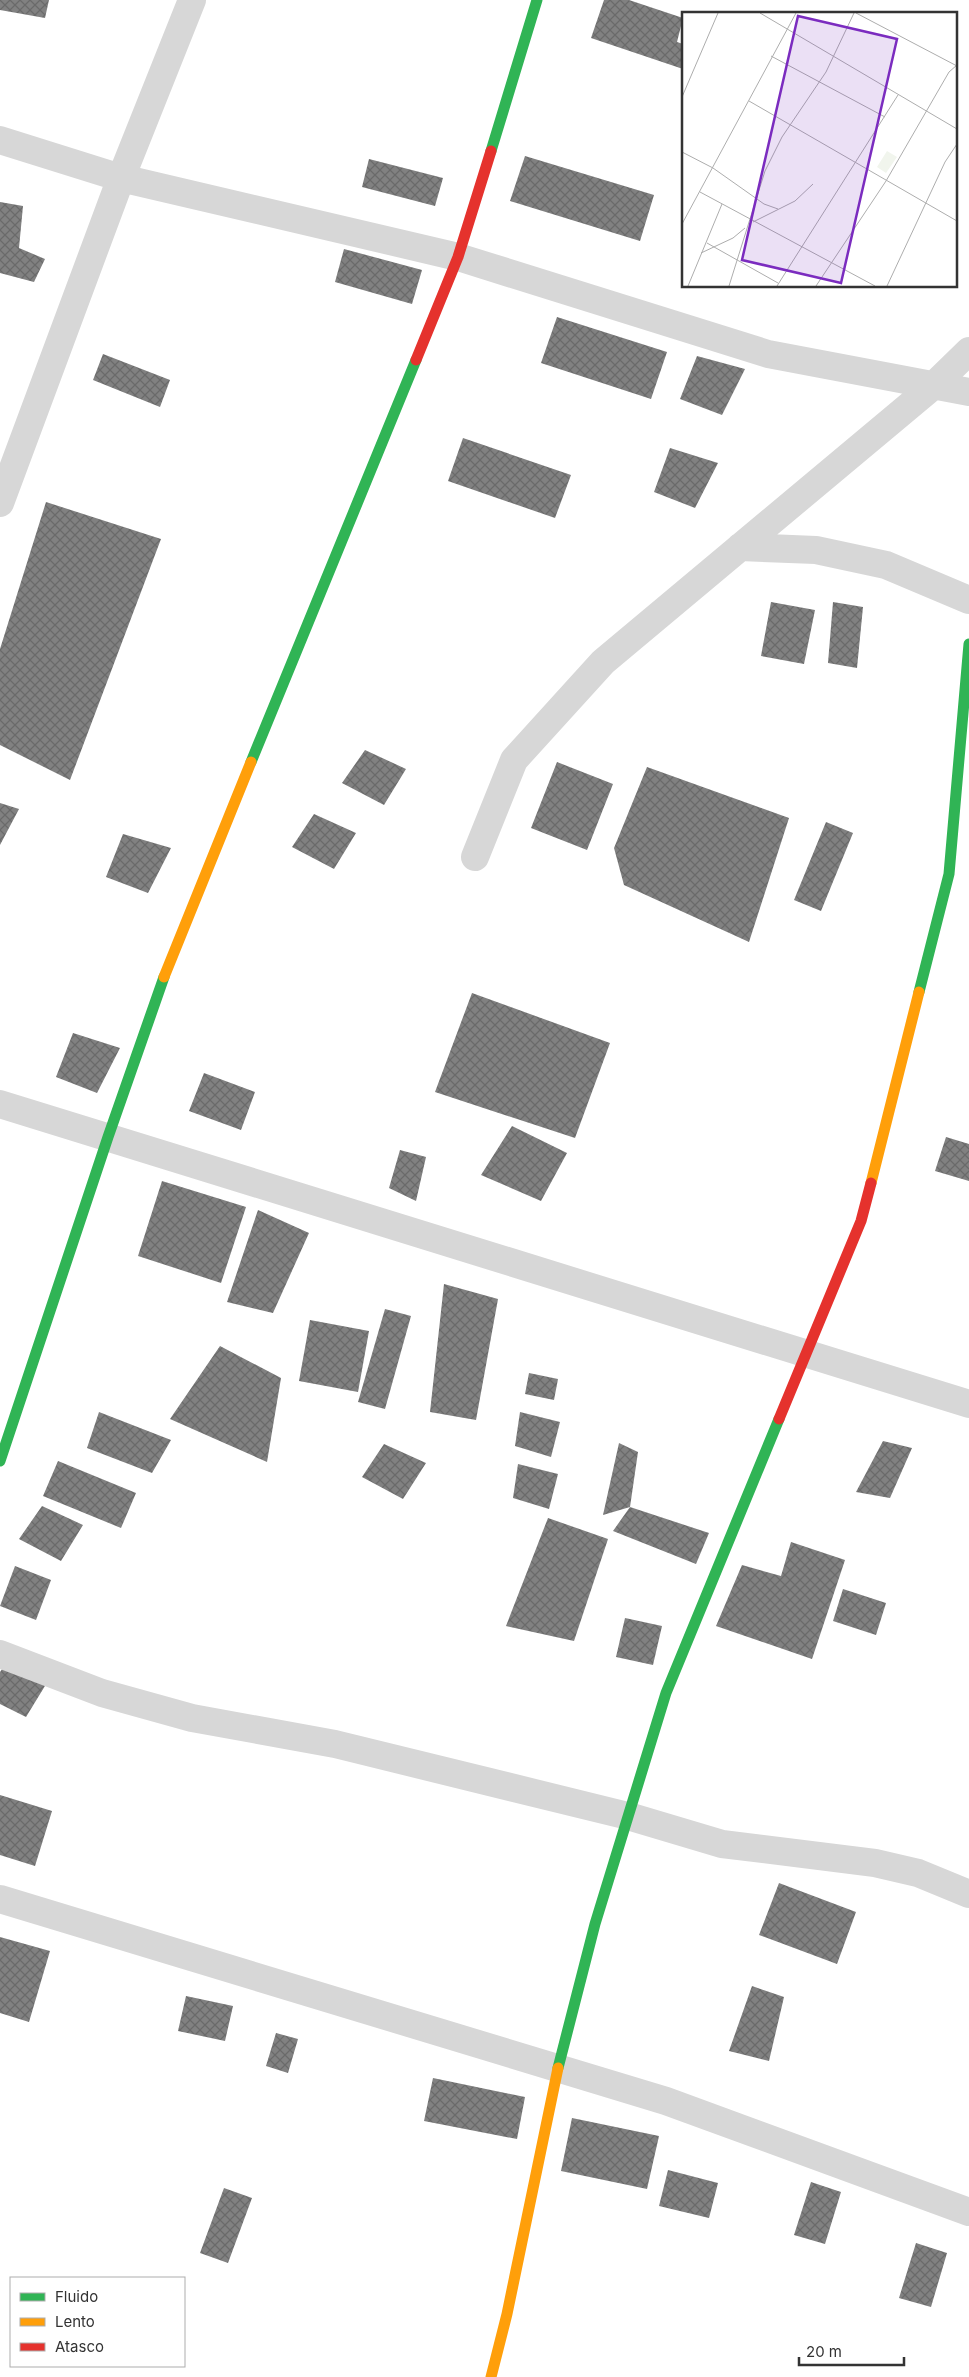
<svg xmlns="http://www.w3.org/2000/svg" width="969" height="2377" viewBox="0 0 969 2377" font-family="Inter,sans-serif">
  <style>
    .building { fill: url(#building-cross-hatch) }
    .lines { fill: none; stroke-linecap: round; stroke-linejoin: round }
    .street { stroke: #d7d7d7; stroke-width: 28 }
    .fast { stroke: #30b455; stroke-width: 11 }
    .slow { stroke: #ff9f0a; stroke-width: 11 }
    .jam { stroke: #e5322d; stroke-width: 11 }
    .inset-road { fill: none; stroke: #adadad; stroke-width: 1 }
    .view { fill: #7b2cbf; fill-opacity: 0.15; stroke: #7b2cbf; stroke-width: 2.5 }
    .inset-edge { fill: none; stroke: #333; stroke-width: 2.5 }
  </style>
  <defs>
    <pattern id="building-cross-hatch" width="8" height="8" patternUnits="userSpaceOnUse" patternTransform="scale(1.25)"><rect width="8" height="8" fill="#818181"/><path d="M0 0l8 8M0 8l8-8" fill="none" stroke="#6a6a6a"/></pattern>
  </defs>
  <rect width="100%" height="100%" fill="#fff"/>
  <path class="building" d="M0 0H49L45 18 0 10Z
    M604 0H629L683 18 677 42 683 44V69L591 38Z
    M525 156 654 195 640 241 510 201Z
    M369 159 443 178 435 206 362 187Z
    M0 202 23 206 19 248 45 259 34 282 0 273Z
    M344 249 422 270 412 304 335 282Z
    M557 317 667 352 651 399 541 363Z
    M103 354 170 380 160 407 93 380Z
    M697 356 745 369 722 415 680 399Z
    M463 438 571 475 555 518 448 481Z
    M670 448 718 463 695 508 654 492Z
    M46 502 161 539 70 780 0 745V649Z
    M771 602 815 610 804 664 761 656Z
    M833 602 863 607 857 668 828 663Z
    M365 750 406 769 384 805 342 783Z
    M557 762 613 784 587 850 531 828Z
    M647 767 789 818 749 942 624 885 614 848Z
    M0 803 19 809 0 845Z
    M314 814 356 833 334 869 292 847Z
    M826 822 853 833 821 911 794 900Z
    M123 834 171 848 148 893 106 877Z
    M472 993 610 1043 575 1138 435 1092Z
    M73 1033 120 1048 97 1093 56 1077Z
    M204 1073 255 1092 241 1130 189 1111Z
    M512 1126 567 1153 541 1201 481 1175Z
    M946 1137 969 1144V1181L935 1171Z
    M400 1150 426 1157 416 1201 389 1188Z
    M162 1181 246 1207 221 1283 138 1256Z
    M258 1210 309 1233 273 1313 227 1302Z
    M444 1284 498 1299 476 1420 430 1412Z
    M385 1309 411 1316 385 1409 358 1402Z
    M310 1320 369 1331 358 1392 299 1381Z
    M220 1346 281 1378 267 1462 170 1419Z
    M529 1373 558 1379 554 1400 525 1394Z
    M99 1412 171 1440 152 1473 87 1448Z
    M520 1412 560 1422 551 1457 515 1446Z
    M883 1441 912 1448 890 1498 856 1492Z
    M619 1443 638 1452 630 1507 603 1515Z
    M384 1444 426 1463 403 1499 362 1477Z
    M58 1461 136 1493 121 1528 43 1496Z
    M518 1464 558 1474 549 1509 513 1498Z
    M42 1506 83 1525 61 1561 19 1539Z
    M630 1507 709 1533 696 1564 613 1531Z
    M548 1518 608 1539 574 1641 506 1626Z
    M791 1542 845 1560 812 1659 716 1626 742 1565 781 1576Z
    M15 1566 51 1580 36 1620 0 1606Z
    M843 1589 886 1603 876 1635 833 1621Z
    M625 1618 662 1626 653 1665 616 1657Z
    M7 1662 48 1681 26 1717 0 1704V1672Z
    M0 1795 52 1811 35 1866 0 1855Z
    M779 1883 856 1912 837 1964 759 1935Z
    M0 1937 50 1951 29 2022 0 2013Z
    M752 1986 784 1997 769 2061 729 2051Z
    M186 1996 233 2006 225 2041 178 2031Z
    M276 2033 298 2039 288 2073 266 2066Z
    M433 2078 525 2097 517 2139 424 2121Z
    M572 2118 659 2136 647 2189 561 2171Z
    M668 2170 718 2183 709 2218 659 2206Z
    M811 2182 841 2192 825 2244 794 2235Z
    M224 2188 252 2198 228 2263 200 2253Z
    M916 2243 947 2253 931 2307 899 2298Z"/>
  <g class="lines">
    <path class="street" d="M0 140 121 178 458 257 768 354 969 392
      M0 503 121 178 192 0
      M740 547 816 550 886 565 969 600
      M475 857 514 760 603 662 933 386 969 351
      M0 1104 969 1404
      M0 1654 102 1693 192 1718 335 1744 628 1816 722 1844 875 1863 918 1873 969 1894
      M0 1899 666 2101 969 2212"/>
    <path class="fast" d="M491 151 537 0
      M251 762 416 360
      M919 992 949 874 969 644
      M0 1461 108 1137 164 977
      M558 2068 595 1924 666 1693 779 1419"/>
    <path class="slow" d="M164 977 251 762
      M871 1183 919 992
      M491 2377 507 2314 558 2068"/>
    <path class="jam" d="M416 360 458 257 491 151
      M779 1419 861 1221 871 1183"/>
  </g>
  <g transform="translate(682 12)">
    <rect width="275" height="275" fill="#fff"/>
    <path d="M205 139 215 145 204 161 195 155Z" fill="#f1f5ed"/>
    <path class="inset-road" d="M78 1 275 117M174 1 275 54M89 44 203 105M0 85 36 1M67 89 275 209M0 140 31 156 82 192 96 197M18 180 193 274M71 210 113 189 131 172M0 212 114 1M25 231 96 271M19 241 51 226 63 216M6 274 40 192M47 274 83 159 100 125 144 60 172 1M95 274 216 83M134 274 204 169 267 60 275 53M205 274 263 150 275 132"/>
    <path class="view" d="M116 4 215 27 159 271 60 248Z"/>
    <rect width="275" height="275" class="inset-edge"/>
  </g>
  <rect x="10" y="2277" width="175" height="90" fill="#ffffff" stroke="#adadad"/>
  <rect x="20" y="2293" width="25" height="8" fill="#30b455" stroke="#adadad"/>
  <text x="55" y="2302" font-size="15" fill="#333333">Fluido</text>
  <rect x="20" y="2318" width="25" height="8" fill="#ff9f0a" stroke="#adadad"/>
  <text x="55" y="2327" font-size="15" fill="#333333">Lento</text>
  <rect x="20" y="2343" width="25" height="8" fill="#e5322d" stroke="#adadad"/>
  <text x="55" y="2352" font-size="15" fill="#333333">Atasco</text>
  <path d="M799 2357v8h105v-8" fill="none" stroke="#333333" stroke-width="2.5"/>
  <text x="806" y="2357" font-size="15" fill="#333333" stroke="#ffffff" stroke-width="4" paint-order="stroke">20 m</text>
</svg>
